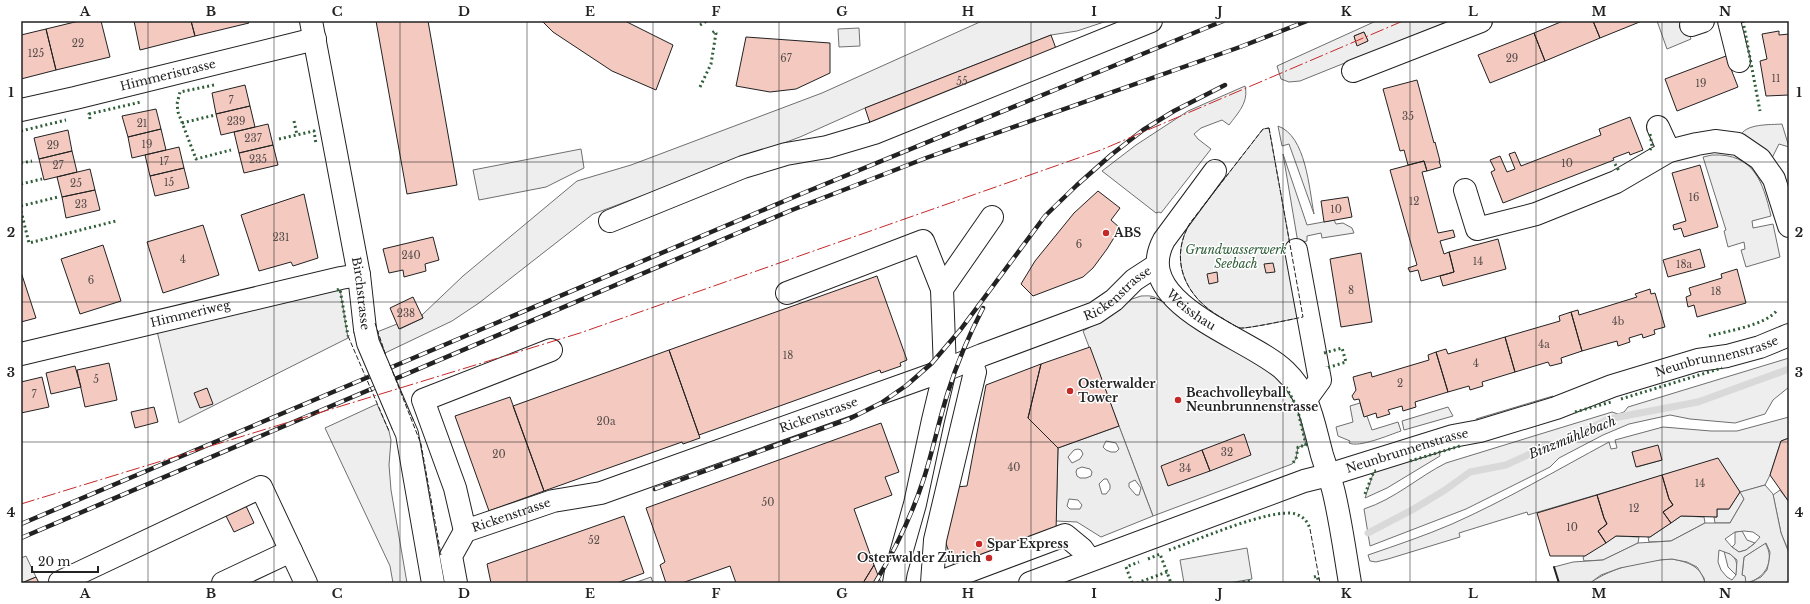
<svg xmlns="http://www.w3.org/2000/svg" width="1810" height="604" viewBox="0 0 1810 604" font-family="'Libre Baskerville',serif">
  <style>
    .green { fill: #eee; stroke: #6f6f6f; fill-rule: evenodd }
    .parking { fill: #ededed; stroke: #6f6f6f; fill-rule: evenodd }
    .lines { fill: none; stroke-linecap: round; stroke-linejoin: round }
    .stream { stroke: #d9d9d9; stroke-width: 7 }
    .building { fill: #f3c9c0; stroke: #222 }
    .minor-casing { stroke: #222; stroke-width: 24 }
    .minor { stroke: #fff; stroke-width: 22 }
    .rail-casing { stroke: #222; stroke-width: 4.5 }
    .rail { stroke: #fff; stroke-width: 3; stroke-dasharray: 9; stroke-linecap: butt }
    .minor-bridge-casing { stroke: #222; stroke-width: 24; stroke-linecap: butt }
    .minor-bridge { stroke: #fff; stroke-width: 22 }
    .hedge { stroke: #2f5e38; stroke-width: 3; stroke-dasharray: 2 3; stroke-linecap: butt }
    .fence { stroke: #222; stroke-width: 1; stroke-dasharray: 5 2; stroke-linecap: butt }
    .wall { stroke: #222; stroke-width: 2 }
    .power { stroke: #c62828; stroke-width: 1; stroke-dasharray: 14 3 2 3; stroke-linecap: butt }
    .grid { fill: none; stroke: #222; stroke-width: 1; stroke-opacity: 0.55 }
    .poi-dot { fill: #c62828; stroke: #fff; stroke-width: 1.5 }
    .labels { text-anchor: middle; stroke-width: 3; stroke-linejoin: round; paint-order: stroke }
    .number-label { font-size: 10px; fill: #564c4a }
    .street-label { font-size: 12px; fill: #222; stroke: #fff }
    .poi-label { font-size: 12px; font-weight: bold; fill: #222; stroke: #fff; text-anchor: start }
    .park-label { font-size: 12px; font-style: italic; fill: #2f5e38; stroke: #fff }
    .water-label { font-size: 13px; font-style: italic; fill: #222; stroke: #fff }
    .neatline { fill: none; stroke: #222; stroke-width: 1.5 }
    .grid-label { font-size: 13px; text-anchor: middle; font-weight: bold; fill: #222 }
  </style>
  <rect width="100%" height="100%" fill="#fff"/>
  <path class="green" d="M982 21H1107L1077 31 1051 35 865 108 800 137 593 214 479 303 452 321 385 353 377 332 397 324 400 329 423 318 422 315 463 276 577 181 631 165 822 93Z
    M1376 21H1449L1300 81 1289 82 1281 79 1277 66ZM1364 32 1368 41 1357 45 1354 36Z
    M1245 86C1249 102 1238 113 1229 125L1222 120 1201 128 1194 134 1198 139 1211 149 1161 213 1159 212 1156 213 1102 171 1136 145 1188 111Z
    M1782 124 1789 147 1779 144 1772 158 1740 137C1744 123 1771 125 1782 124Z
    M1278 126C1306 136 1309 188 1314 214L1289 144 1282 146Z
    M1269 128 1303 317C1293 319 1247 329 1240 328 1234 326 1227 321 1222 318 1186 298 1168 261 1190 223L1263 129Z
    M581 149 584 168 546 187 479 200 473 170Z
    M1283 154 1307 225 1334 220 1336 224 1343 223 1352 228 1354 233 1322 238 1321 233 1307 236V241L1298 243Z
    M1712 155C1754 153 1763 182 1771 216L1752 221 1753 228 1773 224 1780 257 1746 267 1741 250 1745 249 1744 242 1728 247 1724 231 1726 230 1703 157Z
    M340 289 348 338 179 423 157 331Z
    M1141 296C1146 296 1151 295 1156 298 1168 303 1176 315 1188 322 1218 340 1255 354 1280 381 1297 399 1301 422 1306 445L1298 447 1296 459 1292 464 1153 516 1083 331 1108 317 1132 299Z
    M1789 358V387L1773 400 1765 414 1735 423 1690 419 1670 415 1629 424 1603 435 1559 458 1550 467 1466 509 1370 546 1364 509C1395 499 1418 477 1446 463L1612 412 1618 414 1624 412 1628 407Z
    M1360 403 1364 416H1367L1372 430 1398 422 1401 431C1389 435 1359 448 1349 443L1350 441 1338 436 1336 427 1353 422 1350 406Z
    M377 404 389 431 391 440 389 465 391 490 407 583H393L390 566 325 428Z
    M1448 407 1453 416 1404 430 1402 421Z
    M1789 417V438L1781 441 1770 475 1765 485 1741 492 1744 499 1730 523H1715L1714 517H1717V509H1729L1740 492 1718 459 1528 515 1527 512 1459 533 1460 537 1388 559 1376 562 1370 561 1368 555C1397 545 1424 536 1452 524 1506 500 1557 470 1609 442L1611 449 1617 448 1615 440 1663 427 1711 431H1737ZM1632 452 1662 460 1637 467Z
    M1439 452 1440 456 1387 488 1365 498 1374 471Z
    M1780 490 1789 502 1788 550 1781 533 1773 495Z
    M1681 516 1704 517 1705 523 1671 541 1649 542 1648 537H1650Z
    M1742 531 1747 540 1755 543 1746 550 1739 552 1732 547 1735 544V532Z
    M1616 536 1639 537 1638 543 1603 560 1584 561 1583 557Z
    M1765 543C1776 560 1765 580 1745 583L1742 576 1744 557Z
    M1247 548 1252 579 1229 583H1184L1180 560Z
    M1724 551C1737 556 1738 563 1736 575L1728 567Z
    M26 556 36 577 21 583V558Z
    M1672 559C1688 562 1701 566 1705 583H1590C1613 567 1644 560 1672 559Z
    M651 577 653 583H634Z"/>
  <path class="parking" d="M1657 21H1684L1691 39 1667 49Z
    M859 28 860 46 839 47 838 29Z
    M1553 396 1554 402 1478 425 1476 419Z
    M1119 426 1153 516 1101 537 1077 522 1056 521 1058 448ZM1106 441 1116 443 1119 449 1116 452H1111L1106 450 1103 447ZM1078 449 1081 450 1083 454 1080 459 1072 463 1068 457 1074 450ZM1082 467 1090 469 1092 472 1091 476 1086 478H1080L1077 476 1076 472 1077 469ZM1104 479H1107L1110 485V489L1106 494H1102L1099 484ZM1135 480 1141 488 1139 495H1136L1129 487V483ZM1069 499 1078 500 1082 505 1080 509H1070L1067 506Z
    M1765 485 1773 494 1781 533 1789 553V583H1705L1704 578 1697 567 1687 562 1672 559 1660 560 1620 568 1601 575 1590 583H1559L1554 567 1573 562 1603 560 1638 543 1671 541 1705 523H1730L1744 499 1740 492ZM1744 531 1753 532 1760 537 1754 544 1746 550 1739 552 1732 547 1725 539 1735 532ZM1766 543 1770 552 1769 561 1767 570 1761 577 1753 581 1746 583 1745 576 1742 575 1744 557ZM1719 550 1730 554 1737 560 1736 575 1732 580 1727 577 1721 570 1718 562Z"/>
  <g class="lines">
    <path class="stream" d="M1368 533 1412 510 1445 490 1470 472 1506 465 1545 447 1570 439 1608 419 1698 402 1789 369"/>
  </g>
  <path class="building" d="M79 21H101L110 57 56 70 46 29Z
    M134 21H191L195 36 140 50Z
    M191 21H248L249 23 195 36Z
    M376 21H428L457 185 407 194Z
    M542 21H625L673 45 656 90 612 71 553 32Z
    M1563 21H1593L1600 38 1545 61 1534 33Z
    M1593 21H1642L1600 38Z
    M46 29 56 70 21 79V35Z
    M1779 31V35L1789 34V95L1766 96 1760 61 1767 59 1762 34Z
    M1364 32 1368 41 1357 46 1354 36Z
    M1534 33 1545 61 1490 83 1478 55Z
    M1051 35 1058 54 872 129 865 108Z
    M746 37 830 43V73L796 89 770 92 736 86Z
    M1726 56 1738 87 1677 111 1665 79Z
    M1417 80 1434 143 1435 142 1440 161H1439L1441 167 1427 171 1424 161 1408 165 1404 150 1400 151 1383 89Z
    M245 85 250 106 216 114 212 93Z
    M250 106 255 127 221 135 216 114Z
    M156 109 161 129 128 137 122 116Z
    M1630 117 1643 150 1630 155 1629 152 1613 158 1614 160 1503 203 1491 172 1495 170 1490 160 1500 156 1507 172 1515 169 1509 154 1515 152 1521 166 1601 135 1599 129Z
    M268 124 273 145 239 153 234 132Z
    M161 129 166 150 132 158 128 137Z
    M68 130 72 151 39 159 34 138Z
    M273 145 278 165 244 173 239 153Z
    M179 147 184 168 150 176 145 155Z
    M72 151 77 172 44 180 39 159Z
    M1424 161 1427 171 1422 172 1438 233 1453 230 1455 237 1440 241 1444 254 1449 252 1454 272 1421 281 1418 270 1410 272 1408 268 1417 265 1390 170Z
    M1700 165 1718 227 1684 237 1681 228 1674 230 1673 225 1686 221 1672 173Z
    M184 168 189 188 155 196 150 176Z
    M90 169 95 190 62 197 57 177Z
    M95 190 100 210 66 218 62 197Z
    M1098 191 1120 208 1111 220 1120 228 1107 249 1093 268 1083 277 1033 296 1021 284 1035 261 1074 213Z
    M304 194 318 258 293 266 291 262 259 271 241 215Z
    M1348 197 1352 217 1324 222 1321 201Z
    M203 225 219 275 163 293 147 242Z
    M433 237 439 260 425 264 426 271 404 277 403 270 389 273 383 249Z
    M1498 239 1506 269 1443 286 1440 276 1454 272 1449 252Z
    M103 245 121 301 80 314 61 259Z
    M1700 249 1705 267 1668 277 1663 260Z
    M1361 253 1372 322 1341 327 1330 259Z
    M1273 263 1275 272 1266 273 1264 264Z
    M1737 269 1746 303 1697 317 1694 305 1688 307 1686 297 1691 295 1689 288 1722 278 1721 274Z
    M21 272 36 318 21 322Z
    M1217 272 1218 282 1209 284 1207 274Z
    M877 276 907 360 900 363 901 366 881 373 880 370 699 435 669 350Z
    M1650 289 1651 294 1655 293 1665 327 1654 330 1655 334 1643 338 1642 334 1629 338 1630 342 1618 346 1617 341 1582 351 1571 312 1578 310 1579 315 1637 297 1635 294Z
    M413 297 423 318 399 329 390 308Z
    M1571 312 1582 351 1561 358 1562 363 1550 366 1548 362 1515 372 1505 337 1560 321 1559 316Z
    M1505 337 1515 372 1482 382 1483 386 1470 390 1469 386 1448 392 1436 352 1446 349 1448 354Z
    M1090 347 1119 426 1058 448 1028 418 1041 364Z
    M669 350 700 438 683 444 682 442 544 491 513 406Z
    M1436 352 1448 392 1415 402 1416 407 1403 411 1402 406 1388 410 1390 414 1377 418 1376 413 1364 417 1359 399 1354 400 1352 396 1356 390 1353 377 1371 372 1372 377 1429 360 1428 355Z
    M109 363 117 400 85 407 77 370Z
    M1041 364 1028 418 1058 448 1056 532 955 569 944 538 956 487 967 486 986 385Z
    M75 366 81 387 51 394 46 373Z
    M42 377 49 407 21 413V382Z
    M207 388 213 404 200 408 194 393Z
    M510 397 544 491 489 511 455 416Z
    M154 407 158 422 135 428 131 412Z
    M881 423 899 472 885 477 892 495 854 509 874 565 863 583H736L730 566 682 583H666L660 565 665 562 646 508Z
    M1244 434 1251 455 1210 471 1202 450Z
    M1789 438V502L1770 475 1781 441Z
    M1658 445 1662 460 1636 467 1632 452Z
    M1202 450 1210 471 1168 486 1161 466Z
    M1718 458 1740 492 1729 509H1717V517L1681 516 1671 523 1663 512 1673 505 1669 499 1662 475Z
    M1662 475 1669 499 1673 505 1663 512 1671 523 1650 537 1616 536 1606 543 1598 531 1607 524 1604 518 1597 495Z
    M1597 495 1604 518 1607 524 1598 531 1606 543 1585 556H1550L1537 513Z
    M246 506 254 523 234 532 226 516Z
    M624 516 644 573 617 583H491L487 564Z
    M874 565 881 583H863Z
    M36 577 39 583H22Z"/>
  <g class="lines">
    <defs>
      <g id="minor">
        <path id="s1" d="M311 21 359 275 365 329"/>
        <path d="M1729 21 1739 61"/>
        <path d="M1691 25 1703 21"/>
        <path d="M1353 71 1481 21"/>
        <path id="s2" d="M21 110 75 98 315 39"/>
        <path d="M1658 127 1669 151"/>
        <path id="s3" d="M1215 171 1164 240C1129 305 1252 338 1285 371 1311 396 1313 423 1322 455 1326 468 1331 480 1334 493 1341 523 1345 553 1350 583"/>
        <path d="M1465 190 1477 229 1536 214 1616 182 1669 151 1697 144 1715 141 1738 144 1760 159 1774 179 1789 226"/>
        <path d="M610 221 743 167 786 154 827 147 874 133 1151 21"/>
        <path d="M1296 250 1320 380 1307 398"/>
        <path d="M787 293 923 241 942 289"/>
        <path id="s4" d="M21 354 341 278 359 275"/>
        <path d="M403 425 407 434 433 583"/>
        <path d="M465 531 455 488 423 400 551 350"/>
        <path d="M60 583V582L261 487 306 583"/>
        <path d="M223 583 291 551"/>
        <path id="s5" d="M456 583 451 556 465 531 553 501 601 493 945 370 982 355 1095 313 1114 300 1134 280 1157 265"/>
        <path d="M894 583 896 571 915 504 933 420 945 370 942 289 992 217"/>
        <path d="M932 583 935 540 975 372 970 360"/>
        <path d="M937 583 1065 535 1082 549 1090 560"/>
        <path id="s6" d="M1030 583 1304 481 1328 475 1453 436 1480 431 1556 408 1612 386 1698 360 1727 356 1760 347 1789 335"/>
      </g>
    </defs>
    <use href="#minor" class="minor-casing"/>
    <use href="#minor" class="minor"/>
    <defs>
      <path id="rail" d="M655 489 849 419 881 403 907 385 932 363 961 329 1045 216 1077 185 1111 155 1143 130 1174 111 1225 85
        M21 524 801 194 1223 21
        M21 538 792 210 926 158 1240 47 1307 21
        M875 583C895 550 912 515 924 478 933 450 939 420 948 392 957 363 969 335 983 308"/>
    </defs>
    <use href="#rail" class="rail-casing"/>
    <use href="#rail" class="rail"/>
    <defs>
      <path id="minor-bridge" d="M365 329 368 343 403 425"/>
    </defs>
    <use href="#minor-bridge" class="minor-bridge-casing"/>
    <use href="#minor-bridge" class="minor-bridge"/>
    <path class="hedge" d="M1743 21 1760 111
      M700 25 707 21
      M214 85 180 92 177 104 178 112 196 159 231 150
      M700 87 711 64 716 33 715 31 710 34
      M90 119 89 114 141 102
      M294 121 297 135
      M182 123 215 115
      M21 131 66 120
      M1650 134 1652 146 1650 150
      M279 139 314 131 316 144
      M21 163 32 161
      M1615 164 1619 171
      M21 184 42 179
      M21 206 58 197
      M21 211 29 243 116 221
      M337 290 340 289 348 336
      M1709 336C1727 331 1767 325 1777 310
      M1324 353 1342 348 1346 362 1327 368V366
      M1286 387 1297 407 1306 445 1298 447 1296 459 1292 464
      M1621 399 1722 368
      M1575 412 1611 402
      M1410 461 1460 446
      M1365 494 1374 471H1376
      M1169 550C1195 541 1272 507 1296 514 1304 517 1308 522 1310 529
      M1148 559 1160 554 1171 583
      M1314 577 1317 576 1319 583
      M1132 583 1126 567 1139 562
      M1137 583 1167 572
      M1238 583 1251 581"/>
    <path class="fence" d="M1269 128 1303 317C1293 319 1247 329 1240 328 1234 326 1227 321 1222 318 1186 298 1168 261 1190 223L1263 129Z
      M1150 298 1158 299 1165 303
      M375 323 386 356
      M348 336 389 431
      M390 365 421 444 441 555
      M1310 529 1320 583"/>
    <path class="wall" d="M1554 567 1559 583"/>
    <path class="power" d="M21 504 580 333 1101 150 1403 21"/>
  </g>
  <path class="grid" d="M148 21V583M274 21V583M400 21V583M527 21V583M653 21V583M779 21V583M905 21V583M1031 21V583M1157 21V583M1283 21V583M1410 21V583M1536 21V583M1662 21V583M21 162H1789M21 302H1789M21 442H1789"/>
  <g class="poi-dot">
    <circle cx="1106" cy="233" r="4"/>
    <circle cx="1070" cy="391" r="4"/>
    <circle cx="1178" cy="400" r="4"/>
    <circle cx="979" cy="544" r="4"/>
    <circle cx="989" cy="558" r="4"/>
  </g>
  <g class="labels">
    <g class="number-label">
      <text x="78" y="47">22</text>
      <text x="36" y="57">125</text>
      <text x="786" y="62">67</text>
      <text x="1512" y="62">29</text>
      <text x="1776" y="82">11</text>
      <text x="962" y="85">55</text>
      <text x="1701" y="87">19</text>
      <text x="231" y="104">7</text>
      <text x="1408" y="120">35</text>
      <text x="236" y="125">239</text>
      <text x="142" y="127">21</text>
      <text x="253" y="142">237</text>
      <text x="147" y="148">19</text>
      <text x="53" y="149">29</text>
      <text x="258" y="163">235</text>
      <text x="164" y="165">17</text>
      <text x="1567" y="167">10</text>
      <text x="58" y="169">27</text>
      <text x="169" y="186">15</text>
      <text x="76" y="187">25</text>
      <text x="1694" y="201">16</text>
      <text x="1414" y="205">12</text>
      <text x="81" y="208">23</text>
      <text x="1336" y="213">10</text>
      <text x="281" y="241">231</text>
      <text x="1079" y="248">6</text>
      <text x="411" y="259">240</text>
      <text x="183" y="263">4</text>
      <text x="1478" y="265">14</text>
      <text x="1684" y="268">18a</text>
      <text x="91" y="284">6</text>
      <text x="1351" y="294">8</text>
      <text x="1716" y="295">18</text>
      <text x="406" y="317">238</text>
      <text x="1618" y="325">4b</text>
      <text x="1544" y="348">4a</text>
      <text x="788" y="359">18</text>
      <text x="1476" y="367">4</text>
      <text x="96" y="383">5</text>
      <text x="1400" y="387">2</text>
      <text x="34" y="398">7</text>
      <text x="606" y="425">20a</text>
      <text x="1227" y="456">32</text>
      <text x="499" y="458">20</text>
      <text x="1014" y="471">40</text>
      <text x="1185" y="472">34</text>
      <text x="1700" y="487">14</text>
      <text x="768" y="506">50</text>
      <text x="1634" y="512">12</text>
      <text x="1572" y="531">10</text>
      <text x="594" y="544">52</text>
    </g>
    <g class="street-label">
      <text dy="4" stroke="none"><textPath href="#s2" startOffset="151">Himmeristrasse</textPath></text>
      <text dy="4" stroke="none"><textPath href="#s5" startOffset="753">Rickenstrasse</textPath></text>
      <text dy="4" stroke="none"><textPath href="#s1" startOffset="277">Birchstrasse</textPath></text>
      <text dy="4" stroke="none"><textPath href="#s3" startOffset="170">Weisshau</textPath></text>
      <text dy="4" stroke="none"><textPath href="#s4" startOffset="174">Himmeriweg</textPath></text>
      <text dy="4" stroke="none"><textPath href="#s6" startOffset="724">Neunbrunnenstrasse</textPath></text>
      <text dy="4" stroke="none"><textPath href="#s5" startOffset="429">Rickenstrasse</textPath></text>
      <text dy="4" stroke="none"><textPath href="#s6" startOffset="400">Neunbrunnenstrasse</textPath></text>
      <text dy="4" stroke="none"><textPath href="#s5" startOffset="105">Rickenstrasse</textPath></text>
    </g>
    <g class="poi-label">
      <text x="1114" y="237">ABS</text>
      <text x="1078" y="388">Osterwalder<tspan x="1078" dy="14">Tower</tspan></text>
      <text x="1186" y="397">Beachvolleyball<tspan x="1186" dy="14">Neunbrunnenstrasse</tspan></text>
      <text x="987" y="548">Spar Express</text>
      <text x="981" y="562" text-anchor="end">Osterwalder Zürich</text>
    </g>
    <g class="park-label">
      <text x="1236" y="254">Grundwasserwerk<tspan x="1236" dy="14">Seebach</tspan></text>
    </g>
    <g class="water-label">
      <text transform="translate(1572 437) rotate(-22)" y="5">Binzmühlebach</text>
    </g>
  </g>
  <rect width="1810" height="604" fill="none" stroke="#ffffff" stroke-width="44"/>
  <path d="M32 566v6h66v-6" fill="none" stroke="#222222" stroke-width="2"/>
  <text x="38" y="566" font-size="12" fill="#222222" stroke="#ffffff" stroke-width="3" paint-order="stroke">20 m</text>
  <rect x="22" y="22" width="1766" height="560" class="neatline"/>
  <g class="grid-label">
    <text x="85" y="16">A</text>
    <text x="211" y="16">B</text>
    <text x="337" y="16">C</text>
    <text x="464" y="16">D</text>
    <text x="590" y="16">E</text>
    <text x="716" y="16">F</text>
    <text x="842" y="16">G</text>
    <text x="968" y="16">H</text>
    <text x="1094" y="16">I</text>
    <text x="1220" y="16">J</text>
    <text x="1346" y="16">K</text>
    <text x="1473" y="16">L</text>
    <text x="1599" y="16">M</text>
    <text x="1725" y="16">N</text>
    <text x="11" y="97">1</text>
    <text x="1799" y="97">1</text>
    <text x="11" y="237">2</text>
    <text x="1799" y="237">2</text>
    <text x="11" y="377">3</text>
    <text x="1799" y="377">3</text>
    <text x="11" y="517">4</text>
    <text x="1799" y="517">4</text>
    <text x="85" y="598">A</text>
    <text x="211" y="598">B</text>
    <text x="337" y="598">C</text>
    <text x="464" y="598">D</text>
    <text x="590" y="598">E</text>
    <text x="716" y="598">F</text>
    <text x="842" y="598">G</text>
    <text x="968" y="598">H</text>
    <text x="1094" y="598">I</text>
    <text x="1220" y="598">J</text>
    <text x="1346" y="598">K</text>
    <text x="1473" y="598">L</text>
    <text x="1599" y="598">M</text>
    <text x="1725" y="598">N</text>
  </g>
</svg>
